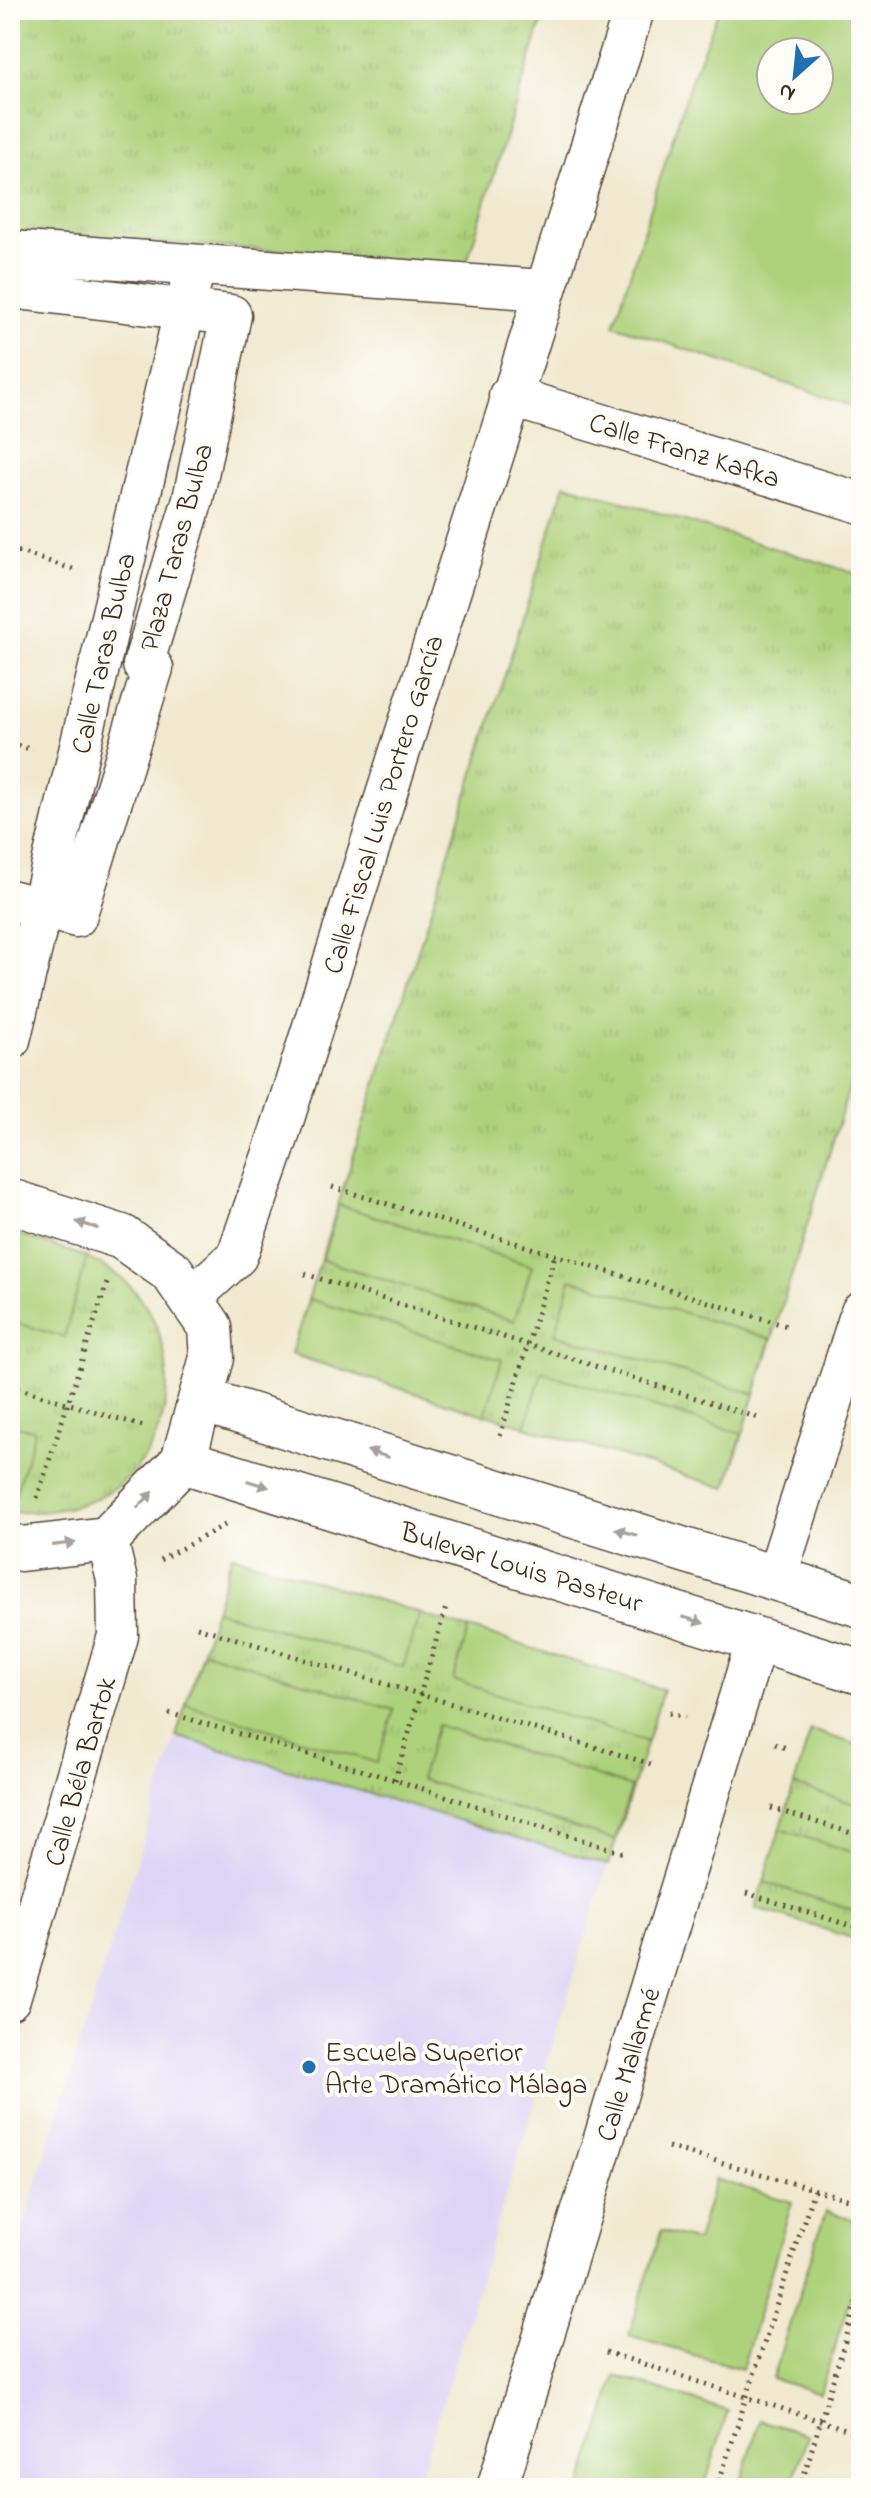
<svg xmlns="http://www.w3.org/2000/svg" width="871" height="2498" viewBox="0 0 871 2498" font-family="'Indie Flower',sans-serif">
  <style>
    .built { fill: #ddd5f6 }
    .grass { fill: url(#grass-tufts); stroke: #747e4d; stroke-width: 2 }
    .garden { fill: #aed27c; stroke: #747e4d; stroke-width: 2; fill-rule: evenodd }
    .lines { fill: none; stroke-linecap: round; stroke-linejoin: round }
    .street-casing { stroke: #564739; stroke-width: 43 }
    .secondary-casing { stroke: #564739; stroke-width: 47 }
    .path { stroke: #564739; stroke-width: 5; stroke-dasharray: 2 6; stroke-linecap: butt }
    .street { stroke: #fff; stroke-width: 40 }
    .secondary { stroke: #fff; stroke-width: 44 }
    .oneway { fill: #a79f9a }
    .poi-dot { fill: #1f6fb2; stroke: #fdfcf7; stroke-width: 3 }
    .labels { text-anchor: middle; stroke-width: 8; stroke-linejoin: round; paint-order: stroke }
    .street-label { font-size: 28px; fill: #3b2a1e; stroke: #fdfcf7 }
    .poi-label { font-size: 28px; fill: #3b2a1e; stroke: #fdfcf7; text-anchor: start }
  </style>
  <defs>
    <pattern id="grass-tufts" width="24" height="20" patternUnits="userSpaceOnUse" patternTransform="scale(2)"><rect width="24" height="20" fill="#aed27c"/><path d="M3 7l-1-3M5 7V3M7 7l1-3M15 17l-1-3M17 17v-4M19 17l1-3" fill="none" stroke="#97b46b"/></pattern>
  </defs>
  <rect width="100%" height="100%" fill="#fdfcf7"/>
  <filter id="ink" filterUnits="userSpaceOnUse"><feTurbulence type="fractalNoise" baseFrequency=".0125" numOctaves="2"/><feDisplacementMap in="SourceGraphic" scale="16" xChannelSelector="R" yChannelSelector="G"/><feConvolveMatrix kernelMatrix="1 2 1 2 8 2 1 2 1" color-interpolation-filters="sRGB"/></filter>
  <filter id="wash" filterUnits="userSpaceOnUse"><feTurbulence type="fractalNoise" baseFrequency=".006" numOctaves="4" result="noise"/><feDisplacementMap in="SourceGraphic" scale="32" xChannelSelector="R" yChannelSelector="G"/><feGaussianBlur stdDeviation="1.8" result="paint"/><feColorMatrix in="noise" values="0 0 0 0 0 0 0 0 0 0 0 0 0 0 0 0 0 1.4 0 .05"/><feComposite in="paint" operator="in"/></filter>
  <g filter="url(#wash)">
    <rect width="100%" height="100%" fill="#f0e9cf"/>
    <path class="built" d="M176 1736 608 1865 416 2488H10V2268Z"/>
    <path class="grass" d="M10 10H545L466 265 10 231Z
      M565 484 861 575V1050L726 1488 291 1354Z
      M10 1232C52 1246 99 1255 131 1287 182 1339 179 1438 120 1484 88 1508 49 1514 10 1512Z
      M232 1555 663 1690 608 1865 176 1736Z
      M811 1730 861 1746V1941L756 1908Z"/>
    <path class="garden" d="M719 10H861V409L614 325 691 80ZM771 52H819V100H771Z
      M339 1205 532 1266 514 1321 322 1260Z
      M10 1232 87 1257 64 1337 10 1321Z
      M571 1279 771 1339 755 1394 555 1334Z
      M309 1299 502 1360 485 1415 291 1354Z
      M542 1372 742 1434 726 1488 525 1427Z
      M10 1424 35 1431 10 1512Z
      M232 1555 420 1613 403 1667 215 1610Z
      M469 1628 663 1690 647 1742 453 1680Z
      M203 1651 394 1710 377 1763 186 1704Z
      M437 1725 631 1787 615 1840 420 1779Z
      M811 1730 861 1746V1806L794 1785Z
      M780 1829 861 1855V1913L764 1882Z
      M715 2179 792 2202 742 2369 629 2336 661 2231 697 2241Z
      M826 2211 861 2222V2263L820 2393 772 2379Z
      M616 2376 728 2411 704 2488H581Z
      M760 2420 808 2435 791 2488H739Z"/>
  </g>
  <g filter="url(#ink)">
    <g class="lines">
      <defs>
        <path id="street" d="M10 251 543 290
          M10 288 231 315 193 499 143 665 153 668 76 917 10 900
          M509 396 861 503
          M10 1040 195 266
          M190 1299 237 1256 274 1150 634 10
          M776 1578 861 1312
          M10 1999 118 1636 117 1580 107 1539
          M497 2488 757 1639"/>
        <path id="secondary" d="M10 1201 122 1237 172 1272 210 1327 212 1358 183 1461 107 1539 21 1549 10 1545
          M202 1400 861 1605
          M183 1461 861 1672"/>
      </defs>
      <use href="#street" class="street-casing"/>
      <use href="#secondary" class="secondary-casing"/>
      <path class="path" d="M10 549 76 570
        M10 743 33 750
        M332 1187 790 1327
        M305 1274 762 1419
        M10 1386 143 1426
        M500 1436 555 1255
        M37 1498 107 1283
        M160 1560 225 1525
        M197 1627 654 1765
        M169 1713 395 1780 626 1854
        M669 1713 685 1717
        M775 1744 789 1749
        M395 1780 446 1607
        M771 1808 861 1836
        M746 1893 861 1929
        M668 2147 861 2203
        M606 2352 861 2434
        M717 2488 814 2190
        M800 2488 861 2289"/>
      <use href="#street" class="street"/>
      <use href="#secondary" class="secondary"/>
    </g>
    <defs><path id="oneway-solid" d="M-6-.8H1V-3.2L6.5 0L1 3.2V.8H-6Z" transform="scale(2)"/></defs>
    <g class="oneway">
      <use href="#oneway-solid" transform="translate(87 1225) rotate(-162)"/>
      <use href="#oneway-solid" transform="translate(378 1454) rotate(-163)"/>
      <use href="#oneway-solid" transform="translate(258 1484) rotate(17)"/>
      <use href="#oneway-solid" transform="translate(145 1500) rotate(-45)"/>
      <use href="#oneway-solid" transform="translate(626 1532) rotate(-163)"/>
      <use href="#oneway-solid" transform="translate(64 1544) rotate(-7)"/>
      <use href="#oneway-solid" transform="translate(693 1620) rotate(17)"/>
    </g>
  </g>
  <circle class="poi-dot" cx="309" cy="2067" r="8"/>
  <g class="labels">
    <g class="street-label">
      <text transform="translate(685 449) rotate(17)" y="10">Calle Franz Kafka</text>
      <text transform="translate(175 547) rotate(-75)" y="10">Plaza Taras Bulba</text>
      <text transform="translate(102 653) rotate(-77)" y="10">Calle Taras Bulba</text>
      <text transform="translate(382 804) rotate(-73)" y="10">Calle Fiscal Luis Portero García</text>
      <text transform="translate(522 1566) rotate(17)" y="10">Bulevar Louis Pasteur</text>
      <text transform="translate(79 1771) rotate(-74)" y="10">Calle Béla Bartok</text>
      <text transform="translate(627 2064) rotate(-73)" y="10">Calle Mallarmé</text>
    </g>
    <g class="poi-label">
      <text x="325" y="2061">Escuela Superior<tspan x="325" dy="32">Arte Dramático Málaga</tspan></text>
    </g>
  </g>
  <rect width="871" height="2498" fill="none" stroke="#fdfcf7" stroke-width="40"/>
  <g transform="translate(795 76) rotate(207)"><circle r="38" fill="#fdfcf7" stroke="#afa8a0" stroke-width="2"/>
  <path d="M0-6L14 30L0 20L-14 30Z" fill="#1f6fb2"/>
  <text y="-12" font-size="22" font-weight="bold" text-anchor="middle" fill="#3b2a1e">N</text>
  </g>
</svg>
